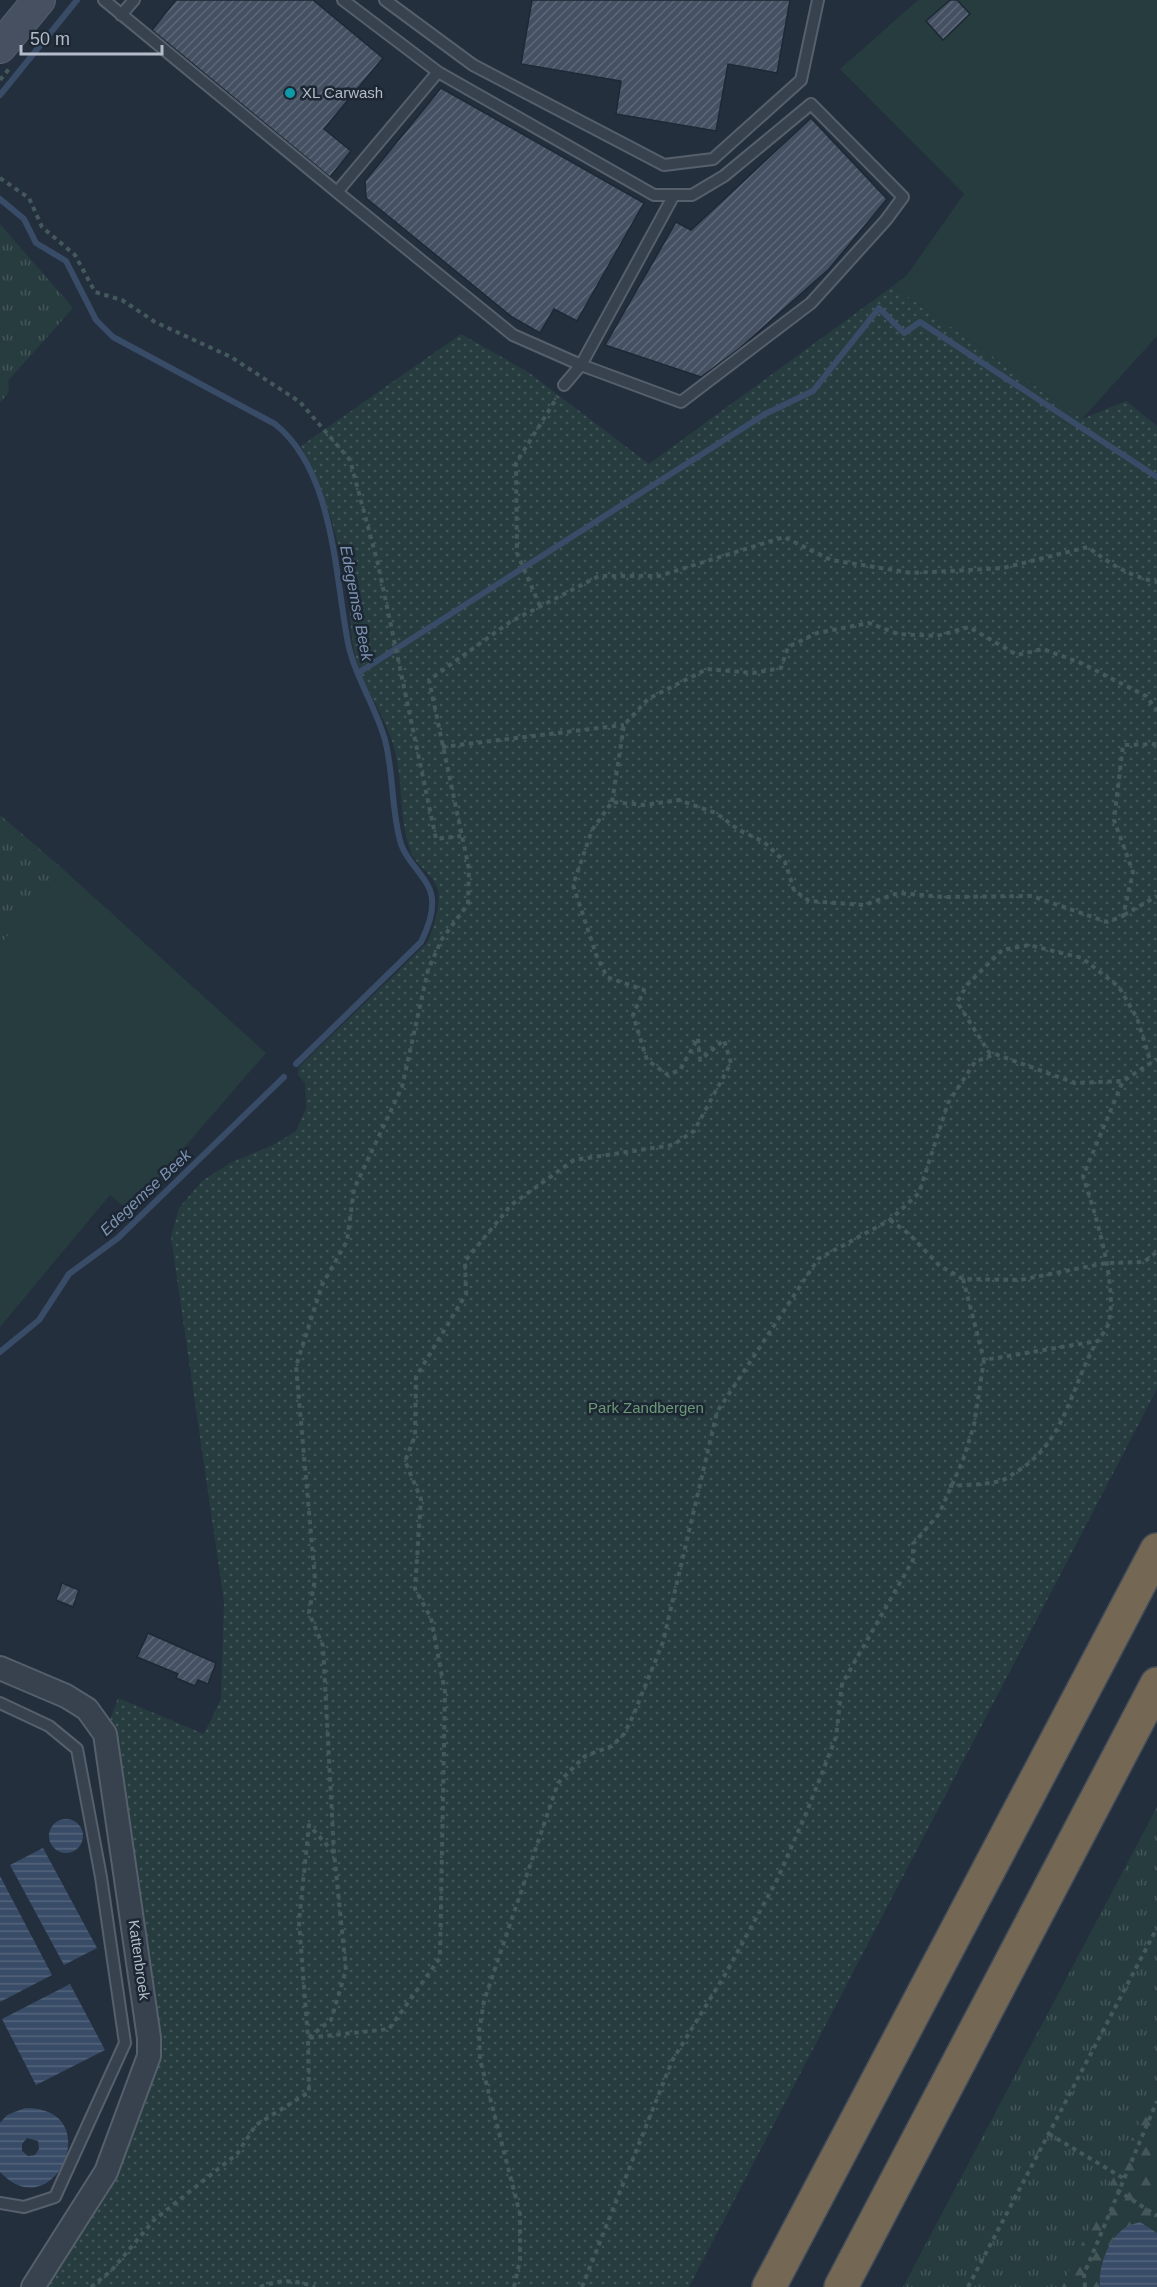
<svg xmlns="http://www.w3.org/2000/svg" width="1157" height="2287" viewBox="0 0 1157 2287" font-family="Arial,sans-serif">
  <style>
    .grass { fill: url(#grass-tufts) }
    .forest { fill: url(#forest-firs) }
    .park { fill: url(#park-dots) }
    .pitch { fill: #263c3f }
    .water { fill: url(#water-rules); fill-rule: evenodd }
    .lines { fill: none; stroke-linecap: round; stroke-linejoin: round }
    .stream { stroke: #394c67; stroke-width: 6 }
    .building { fill: url(#building-hatch); stroke: #1f2835; stroke-width: 1.5 }
    .service-casing { stroke: #565f6c; stroke-width: 14 }
    .minor-casing { stroke: #565f6c; stroke-width: 26 }
    .secondary-casing { stroke: #565f6c; stroke-width: 34 }
    .motorway-casing { stroke: #434c59; stroke-width: 36 }
    .path { stroke: #44595c; stroke-width: 4; stroke-dasharray: 4.5 4.5; stroke-linecap: butt }
    .service { stroke: #38414e; stroke-width: 10 }
    .minor { stroke: #38414e; stroke-width: 22 }
    .secondary { stroke: #465061; stroke-width: 32 }
    .motorway { stroke: #746855; stroke-width: 33 }
    .culture-dot { fill: #0f9aa8; stroke: #1d2633; stroke-width: 2 }
    .labels { text-anchor: middle; stroke-width: 5; stroke-linejoin: round; paint-order: stroke }
    .poi-label { font-size: 15px; fill: #b4bcc9; stroke: #1d2633; text-anchor: start }
    .park-label { font-size: 15px; fill: #6b9a76; stroke: #1d2633 }
    .street-label { font-size: 15px; fill: #b4bcc9; stroke: #1d2633 }
    .water-label { font-size: 16px; font-style: italic; fill: #7c92b1; stroke: #1d2633 }
  </style>
  <defs>
    <pattern id="grass-tufts" width="24" height="20" patternUnits="userSpaceOnUse" patternTransform="scale(1.5)"><rect width="24" height="20" fill="#263c3f"/><path d="M3 7l-1-3M5 7V3M7 7l1-3M15 17l-1-3M17 17v-4M19 17l1-3" fill="none" stroke="#435659"/></pattern>
    <pattern id="forest-firs" width="22" height="20" patternUnits="userSpaceOnUse" patternTransform="scale(1.5)"><rect width="22" height="20" fill="#263c3f"/><path d="M5 1l3.5 6h-7zM16 11l3.5 6h-7z" fill="#435659"/></pattern>
    <pattern id="park-dots" width="8" height="8" patternUnits="userSpaceOnUse" patternTransform="scale(1.5)"><rect width="8" height="8" fill="#263c3f"/><path d="M2 2h.1M6 6h.1" fill="none" stroke="#435659" stroke-width="1.8" stroke-linecap="round"/></pattern>
    <pattern id="water-rules" width="6" height="5" patternUnits="userSpaceOnUse" patternTransform="scale(1.5)"><rect width="6" height="5" fill="#394c67"/><path d="M0 2.5h6" fill="none" stroke="#53647b"/></pattern>
    <pattern id="building-hatch" width="6" height="6" patternUnits="userSpaceOnUse" patternTransform="scale(1.5)"><rect width="6" height="6" fill="#455162"/><path d="M-1 1l2-2M0 6l6-6M5 7l2-2" fill="none" stroke="#5d6877"/></pattern>
  </defs>
  <rect width="100%" height="100%" fill="#242f3e"/>
  <path class="grass" d="M0 224 73 308 8 381 9 392 0 403Z
    M0 815 64 870 0 945Z
    M1157 1807V2086L1062 2287H903Z"/>
  <path class="forest" d="M1157 2086V2287H1062L1074 2260Z"/>
  <path class="park" d="M893 286 1082 419 1126 401 1157 426V1389L689 2287H33L77 2222 149 2056 105 1734 118 1698 204 1734 221 1699 224 1602 171 1237 179 1208 202 1181 230 1163 273 1145 296 1131 306 1108 305 1083 298 1075 299 1067 427 943C433 929 441 906 438 890 434 875 415 865 410 850 399 817 403 783 395 751 387 718 365 691 356 659 350 638 351 614 348 592 339 542 326 490 301 446L461 334 528 372 649 464Z"/>
  <path class="pitch" d="M918 0H1157V336L1082 419 893 286 907 275 964 194 840 69Z
    M64 870 266 1053 129 1211 110 1195 0 1327V945Z"/>
  <path class="water" d="M49 1836a17 17 0 1 1 34 0a17 17 0 1 1-34 0Z
    M43 1848 97 1948 64 1965 10 1865Z
    M0 1876 52 1975 0 2002Z
    M70 1984 105 2050 36 2085 2 2019Z
    M25 2108C109 2107 54 2230 0 2172V2123L7 2115ZM27 2138 38 2141 39 2149 35 2155 28 2156 22 2151V2144Z
    M1140 2222 1157 2233V2287H1100C1098 2269 1107 2242 1122 2230 1126 2226 1134 2224 1140 2222Z"/>
  <g class="lines">
    <path class="stream" d="M0 95 77 0
      M0 199 24 219 36 243 66 261 96 320 113 337 275 424C334 471 335 576 348 643 355 677 376 707 385 740 394 774 391 811 401 844 407 862 423 873 430 890 436 906 428 928 421 942L296 1064
      M358 673 765 414 813 391 879 308 904 333 920 322 1157 477
      M0 1352 39 1320 69 1274 118 1238 284 1077"/>
  </g>
  <path class="building" d="M176 0H313L383 58 324 129 351 151 330 177 152 30Z
    M532 0H790L777 73 728 64 716 131 616 114 621 81 521 64Z
    M950 0H957L970 14 943 40 926 21Z
    M441 88 644 203 577 321 554 309 540 333 512 317 366 198 365 181Z
    M811 118 887 199 829 269 740 348 701 377 605 345 676 222 691 230Z
    M62 1583 79 1590 73 1607 56 1600Z
    M148 1633 216 1663 208 1684 198 1680 195 1686 176 1678 178 1674 137 1657Z"/>
  <g class="lines">
    <defs>
      <path id="service" d="M104 0 337 192 438 72 343 0
        M385 0 473 65 664 165 713 159 801 80 818 0
        M121 15 134 0
        M438 72 654 195H692L724 176 811 104 903 197 886 220 811 303 681 402 581 365 564 385
        M337 192 513 335 581 365 674 195
        M0 1703 49 1726 77 1749 101 1877 125 2043 55 2197 24 2207 0 2203"/>
      <path id="minor" d="M0 1668 66 1696 87 1709 105 1734 149 2038V2056L106 2172 33 2287"/>
      <path id="secondary" d="M0 47 39 0"/>
      <path id="motorway" d="M769 2287 1157 1550
        M841 2287 1157 1684"/>
    </defs>
    <use href="#service" class="service-casing"/>
    <use href="#minor" class="minor-casing"/>
    <use href="#secondary" class="secondary-casing"/>
    <use href="#motorway" class="motorway-casing"/>
    <path class="path" d="M0 80 9 69
      M0 178 29 198 42 227 75 255 95 292 122 300 155 322 231 357 300 402 350 460 378 564 436 839 461 836
      M540 606 517 553 516 463 558 396
      M442 747 624 725
      M612 802 624 725 648 699 707 669 753 673 781 668 788 647 817 633 869 623 898 634 937 636 969 627 1017 655 1043 649 1081 663 1146 696 1157 711
      M1124 915 1157 896
      M990 1054 957 1002 967 985 1002 950 1029 945 1082 958 1119 987 1137 1018 1151 1063
      M890 1220 909 1234 940 1266 963 1279 1020 1280 1106 1263 1144 1262 1157 1252
      M963 1279 984 1360
      M949 1486C965 1485 984 1485 1000 1481 1005 1480 1011 1475 1016 1472 1066 1442 1070 1388 1097 1341
      M334 1853 309 1825 299 1922 308 2038 331 2020 346 1970 334 1853 323 1646 309 1613 315 1579 296 1366 322 1285 347 1241 354 1189 402 1087 428 970 442 939 468 904 469 869 429 680 510 622 599 576H659L784 537 831 560 912 573 1003 568 1088 547C1110 564 1129 576 1157 582
      M1049 2134 1123 2178
      M1117 2190 1157 2216
      M91 2287 111 2271 154 2220 237 2154 256 2125 309 2092 308 2038 389 2029 440 1958 445 1692 431 1618 415 1589 421 1499 405 1461 415 1436 416 1377 466 1294 465 1261 511 1205 574 1160 673 1145 694 1131 731 1063 724 1040 700 1060 698 1038 680 1070 668 1075 647 1060 633 1015 644 990 607 977 597 957 573 885 592 830 612 802 644 805 679 800 716 813 739 830 764 842 785 862 794 890 809 901 864 905 898 893 944 897 1032 896 1107 922 1123 916 1133 872 1114 820 1123 745 1157 744
      M260 2287C280 2279 295 2280 315 2287
      M514 2287 520 2260V2214L480 2059 479 2032 484 2001 558 1783 585 1756 612 1746 624 1734 633 1716 663 1642 717 1412 818 1259 890 1220 919 1193 948 1103 975 1062 995 1054 1075 1083 1123 1081 1157 1059
      M582 2287 672 2061 726 1973 777 1880 808 1809 836 1737 842 1684 913 1560V1544L939 1514 963 1460 974 1425 984 1360 1098 1341C1101 1336 1106 1330 1108 1325 1119 1288 1095 1213 1083 1176L1123 1081
      M968 2287 1157 1928
      M1085 2287 1084 2274 1157 2101"/>
    <use href="#service" class="service"/>
    <use href="#minor" class="minor"/>
    <use href="#secondary" class="secondary"/>
    <use href="#motorway" class="motorway"/>
  </g>
  <circle class="culture-dot" cx="290" cy="93" r="6"/>
  <g class="labels">
    <g class="poi-label">
      <text x="302" y="98">XL Carwash</text>
    </g>
    <g class="park-label">
      <text x="646" y="1413">Park Zandbergen</text>
    </g>
    <g class="street-label">
      <text transform="translate(139 1960) rotate(82)" y="5">Kattenbroek</text>
    </g>
    <g class="water-label">
      <text transform="translate(357 603) rotate(79)" y="6">Edegemse Beek</text>
      <text transform="translate(145 1192) rotate(-43)" y="6">Edegemse Beek</text>
    </g>
  </g>
  <path d="M21 45v9h141v-9" fill="none" stroke="#b4bcc9" stroke-width="3"/>
  <text x="30" y="45" font-size="18" fill="#b4bcc9" stroke="#1d2633" stroke-width="4.5" paint-order="stroke">50 m</text>
</svg>
